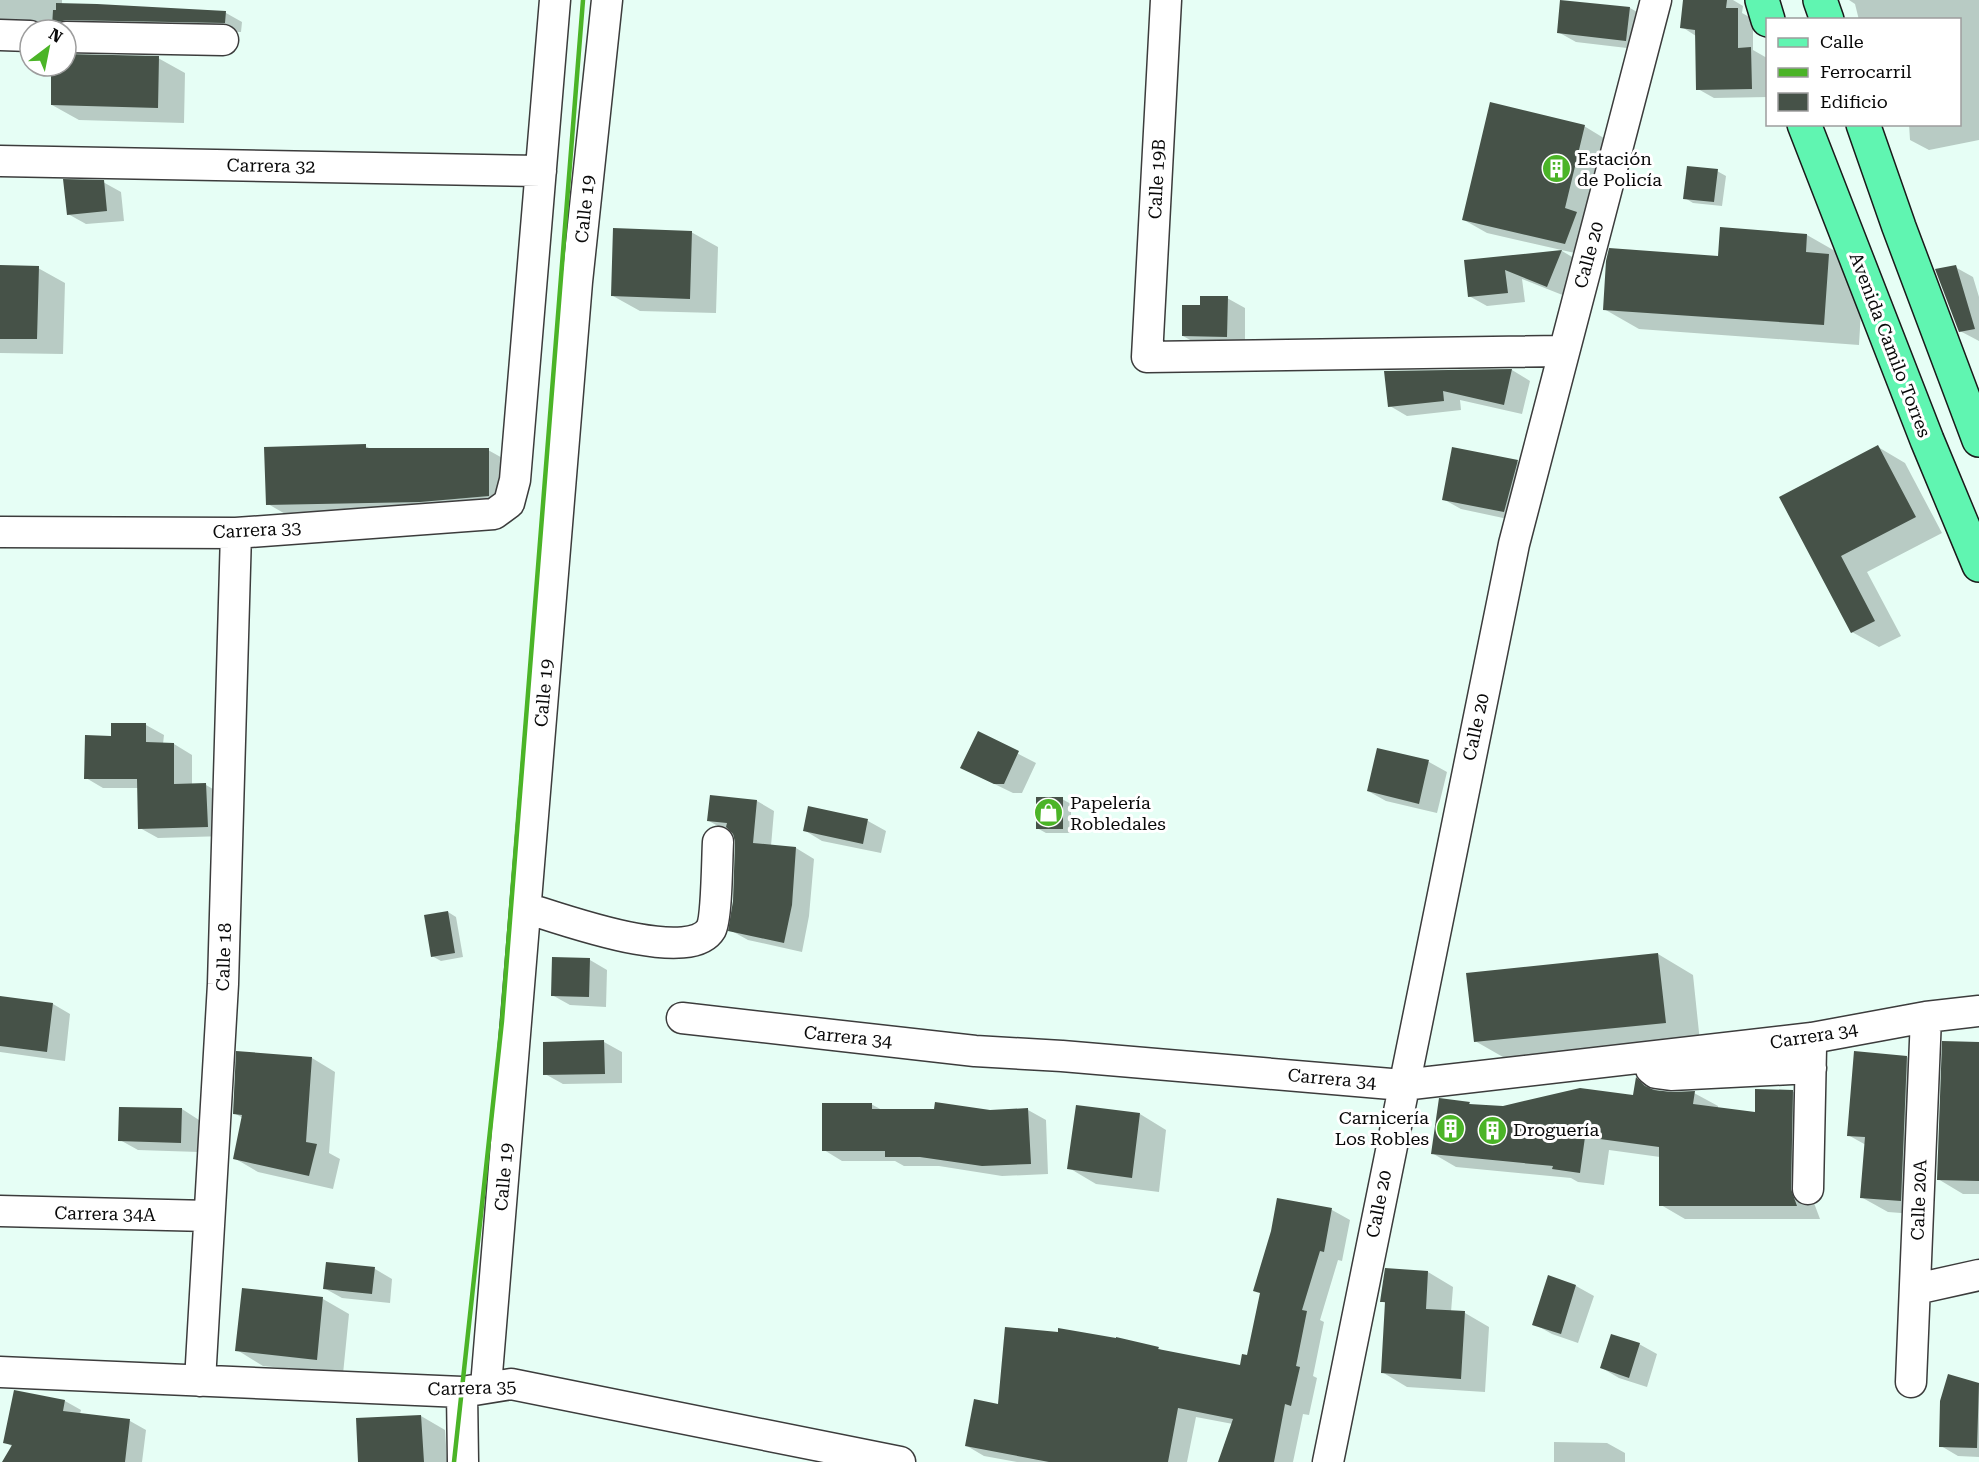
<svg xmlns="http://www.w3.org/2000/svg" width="1979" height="1462" viewBox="0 0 1979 1462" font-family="'Roboto Serif',serif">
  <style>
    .shadow { fill: #0003 }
    .building { fill: #465248 }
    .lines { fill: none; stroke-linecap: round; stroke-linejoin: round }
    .minor-casing { stroke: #3c3c3c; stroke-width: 33 }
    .major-casing { stroke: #1a1a1a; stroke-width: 36 }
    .minor { stroke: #fff; stroke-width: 30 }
    .major { stroke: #60f5b1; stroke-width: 33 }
    .rail { stroke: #4bb427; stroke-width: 4.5 }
    .labels { text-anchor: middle; stroke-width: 6; stroke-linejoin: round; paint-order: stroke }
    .poi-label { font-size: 18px; fill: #090909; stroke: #fff; text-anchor: start }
    .street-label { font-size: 18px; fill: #090909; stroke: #fff }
  </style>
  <rect width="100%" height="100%" fill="#e6fef5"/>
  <path class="shadow" d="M0 0H62V4L226 13 242 22 241 32 84 28 52 30 47 27 18 26 0 32Z
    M1685 0H1733L1743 6 1742 13 1753 19V50L1767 58 1768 97 1714 98 1698 89 1696 36 1682 27Z
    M1849 0H1979V140L1929 150 1910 140 1909 124H1960V20H1859L1855 4Z
    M1630 8 1648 18 1644 50 1576 42 1558 32Z
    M66 56 158 58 185 73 184 123 79 120 52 105 53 66H66Z
    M1584 126 1607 140 1588 256 1487 233 1464 220Z
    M1717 171 1726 176 1722 206 1693 203 1685 198Z
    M103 182 121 192 124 221 86 224 68 214Z
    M691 232 718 247 716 313 640 311 613 296Z
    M1807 235 1842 255 1863 276 1859 345 1639 329 1604 309 1720 258Z
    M1562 251 1579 261 1565 296 1522 279 1525 302 1487 306 1469 296 1466 261Z
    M0 267 38 268 65 283 63 354 0 353Z
    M1955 267 1973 277 1979 297V341L1960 331Z
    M1227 298 1245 308V347L1201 346 1183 336 1201 307Z
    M1512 370 1530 381 1522 414 1460 400 1461 410 1407 416 1390 406 1386 372Z
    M365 446 371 449 488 450 515 465 514 512 294 519 268 504Z
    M1878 447 1905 463 1942 533 1867 572 1901 636 1879 647 1852 632 1781 497Z
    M1518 462 1535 472 1522 522 1461 509 1443 499Z
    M146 725 164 735 163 744H174L192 755V785H206L223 795 225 836 158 838 140 828 138 788H103L86 778Z
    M978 733 1036 763 1022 793H1013L980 777Z
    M1378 750 1429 762 1447 772 1437 813 1386 801 1368 791Z
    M1062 799 1071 804V833H1046L1037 828Z
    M757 801 774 811 771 846 796 848 814 859 809 916 802 952 748 940 730 930 734 902 737 842 733 832 727 831 709 821Z
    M809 807 868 821 886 831 881 853 822 841 804 830Z
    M448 912 456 917 463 957 441 961 432 956Z
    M1658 954 1693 975 1700 1042 1510 1061 1475 1041Z
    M590 960 607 970 606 1007 570 1005 552 995Z
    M0 997 53 1004 70 1014 65 1061 0 1052Z
    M604 1042 622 1052V1083L563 1084 545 1074Z
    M1979 1043V1194H1963L1938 1179Z
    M1907 1057 1933 1073 1927 1215 1888 1212 1861 1197 1866 1145 1848 1135Z
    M312 1058 335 1072 329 1153 340 1159 333 1189 258 1172 234 1158 243 1118 234 1113Z
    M1637 1079 1659 1092 1694 1093 1718 1106V1109L1757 1114 1792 1091 1816 1105 1814 1203 1820 1219H1685L1661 1205 1660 1157 1609 1150 1604 1185 1578 1182 1571 1178 1456 1167 1432 1153 1469 1103 1473 1106 1504 1108 1635 1097Z
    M871 1104 882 1110H1028L1046 1120 1048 1174 1002 1176 939 1166H904L895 1161H842L824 1150Z
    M182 1109 199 1120V1152L138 1150 120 1140Z
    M1140 1114 1166 1130 1159 1192 1096 1184 1069 1168Z
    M1279 1200 1332 1210 1350 1220 1342 1261 1338 1260 1320 1320 1324 1322 1313 1376 1317 1378 1309 1415 1303 1414 1293 1462H1220L1233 1424 1196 1417 1187 1462H1017L984 1456 967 1446 999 1405 1158 1348 1164 1352 1241 1367 1248 1357Z
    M375 1269 392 1279 390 1303 342 1298 324 1288Z
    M1386 1270 1428 1272 1453 1287 1451 1312 1465 1313 1489 1327 1485 1392 1407 1387 1382 1372 1387 1304 1381 1301Z
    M1549 1277 1576 1286 1594 1296 1578 1343 1552 1334 1534 1324Z
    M323 1299 349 1314 343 1374 263 1366 237 1350Z
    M1639 1344 1657 1354 1647 1387 1619 1378 1602 1368Z
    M1949 1376 1979 1384V1457L1958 1456 1941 1446Z
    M15 1392 65 1401 81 1410 80 1414 130 1421 146 1430 142 1462H4L13 1447 5 1442Z
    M421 1416 445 1430 447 1462H360Z
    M1554 1442 1607 1443 1625 1453V1462H1554Z"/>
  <path class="building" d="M1560 0 1630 7 1626 41 1557 33Z
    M1683 0H1727L1726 8H1738V48L1751 47 1752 89 1696 90 1695 30 1680 28Z
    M56 3 97 4 226 11 225 23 66 20 58 22 52 27 53 10H56Z
    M66 54 159 56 158 108 51 105V66H66Z
    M1490 102 1585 125 1565 208 1577 212 1565 244 1462 220Z
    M1687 166 1718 169 1714 202 1683 199Z
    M63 179 104 180 107 211 67 215Z
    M1720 227 1807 234 1806 252 1829 254 1824 325 1603 310 1606 261 1609 248 1718 256Z
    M613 228 692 231 690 299 611 296Z
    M1562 250 1547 287 1505 270 1508 293 1468 297 1464 260Z
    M0 265 39 266 37 339H0Z
    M1956 265 1975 329 1959 332 1935 269Z
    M1200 296H1228L1227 337 1182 336V305H1200Z
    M1512 369 1504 405 1443 391 1444 401 1388 407 1384 371Z
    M366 444V448H489V496L420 502 266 505 264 447Z
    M1878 445 1916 517 1841 556 1875 621 1851 633 1779 497Z
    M1452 447 1518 460 1504 512 1442 500Z
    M111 723H146V742L174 743V784L206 783 208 827 138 829 137 779H84L85 735 111 736Z
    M978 731 1019 751 1004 784H994L960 768Z
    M1377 748 1429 760 1419 804 1367 791Z
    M710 795 757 800 753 843 796 847 792 905 784 943 728 931 733 901 735 842 733 834 726 827 727 823 707 821Z
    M1036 797H1063V829H1036Z
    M808 806 868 819 863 844 803 831Z
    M448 911 455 953 431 957 424 915Z
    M1658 953 1666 1023 1474 1042 1466 973Z
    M552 957 590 958 589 997 551 996Z
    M0 996 53 1003 47 1052 0 1046Z
    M604 1040 605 1074 543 1075V1042Z
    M1942 1041 1979 1042V1181L1937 1180Z
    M236 1051 312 1057 306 1142 317 1144 309 1176 233 1159 242 1115 233 1114Z
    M1854 1051 1907 1056 1901 1201 1860 1198 1865 1137 1847 1136Z
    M1636 1077 1645 1086 1654 1090 1672 1092 1695 1091 1693 1104 1755 1112V1089L1793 1090 1791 1189 1797 1206H1659V1147L1585 1137 1580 1173 1552 1169 1553 1166 1431 1154 1439 1098 1470 1102 1469 1104 1503 1106 1580 1088 1633 1095Z
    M935 1102 990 1110 1028 1108 1031 1164 982 1166 920 1157H885V1151H822V1103H872V1109H934Z
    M1076 1105 1140 1113 1132 1178 1067 1169Z
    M119 1107 182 1108 181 1143 118 1141Z
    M1277 1198 1332 1208 1324 1252 1320 1251 1302 1310 1307 1311 1296 1366 1300 1367 1291 1406 1285 1404 1274 1462H1218L1233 1419 1178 1408 1168 1462H1049L965 1446 974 1399 998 1404 1005 1327 1058 1332V1328L1116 1338V1337L1159 1347 1158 1349 1240 1365 1242 1354 1247 1355 1260 1293 1253 1291 1271 1231Z
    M326 1262 375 1267 372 1294 323 1289Z
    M1385 1268 1428 1271 1426 1309 1465 1311 1461 1379 1381 1373 1385 1302H1380Z
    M1548 1275 1576 1285 1561 1334 1532 1325Z
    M242 1288 323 1297 317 1360 235 1351Z
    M1611 1334 1640 1343 1629 1378 1600 1368Z
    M1948 1374 1979 1383 1977 1448 1939 1447 1940 1401Z
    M14 1390 65 1400 63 1411 130 1419 125 1462H2L12 1445 3 1443Z
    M421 1415 424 1462H358L356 1418Z"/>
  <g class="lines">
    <defs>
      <path id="minor" d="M1166 0 1147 357 1564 351
        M0 35 30 36
        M66 37 223 40
        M0 161 541 171
        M0 532 236 533 494 514 509 503 515 480 555 0
        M526 908C559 918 689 966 711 929 717 917 717 858 718 842
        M682 1018 975 1051 1062 1056 1403 1085 1812 1038 1926 1017 1979 1011
        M1651 1063V1069L1656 1073 1671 1075 1811 1068
        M1808 1189 1811 1048
        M0 1211 209 1216
        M1916 1289 1979 1275
        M0 1372 462 1392 511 1384 900 1462
        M200 1381 223 984 236 533
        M1911 1382 1926 1017
        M486 1386 577 282 607 0
        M462 1392 463 1462
        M1328 1462 1514 544 1656 0"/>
      <path id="major" d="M1762 0 1768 20
        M1820 0 1827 20
        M1804 124 1927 440 1979 565
        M1863 124 1899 227 1979 440"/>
    </defs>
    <use href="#minor" class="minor-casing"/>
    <use href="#major" class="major-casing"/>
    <use href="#minor" class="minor"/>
    <use href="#major" class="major"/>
    <path class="rail" d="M454 1462 502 1021 583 0"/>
  </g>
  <defs>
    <symbol id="building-disc" viewBox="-11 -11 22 22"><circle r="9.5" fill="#4bb427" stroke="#fff"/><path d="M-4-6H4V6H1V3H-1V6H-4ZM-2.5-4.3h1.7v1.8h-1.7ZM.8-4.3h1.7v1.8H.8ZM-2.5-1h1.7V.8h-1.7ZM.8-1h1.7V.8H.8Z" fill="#fff"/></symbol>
    <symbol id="shop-disc" viewBox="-11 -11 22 22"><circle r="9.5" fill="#4bb427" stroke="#fff"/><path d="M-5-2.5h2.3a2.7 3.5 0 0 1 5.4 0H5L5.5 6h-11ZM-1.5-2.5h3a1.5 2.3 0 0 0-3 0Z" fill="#fff"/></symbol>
  </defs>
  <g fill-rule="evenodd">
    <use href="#building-disc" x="1540" y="152" width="33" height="33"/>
    <use href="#shop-disc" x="1032" y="796" width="33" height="33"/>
    <use href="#building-disc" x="1434" y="1112" width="33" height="33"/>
    <use href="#building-disc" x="1476" y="1114" width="33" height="33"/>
  </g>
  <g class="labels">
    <g class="poi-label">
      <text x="1577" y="165">Estación<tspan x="1577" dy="21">de Policía</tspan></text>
      <text x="1070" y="809">Papelería<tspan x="1070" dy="21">Robledales</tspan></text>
      <text x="1429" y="1124" text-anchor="end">Carnicería<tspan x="1429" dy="21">Los Robles</tspan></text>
      <text x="1513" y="1136">Droguería</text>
    </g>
    <g class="street-label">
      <text transform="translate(271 166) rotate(1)" y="6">Carrera 32</text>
      <text transform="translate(1157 179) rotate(-87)" y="6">Calle 19B</text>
      <text transform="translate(585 209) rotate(-84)" y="6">Calle 19</text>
      <text transform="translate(1589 255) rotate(-75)" y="6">Calle 20</text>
      <text transform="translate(1890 345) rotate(69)" y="6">Avenida Camilo Torres</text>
      <text transform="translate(257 530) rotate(-3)" y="6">Carrera 33</text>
      <text transform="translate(544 693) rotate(-85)" y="6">Calle 19</text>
      <text transform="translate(1476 727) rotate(-78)" y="6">Calle 20</text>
      <text transform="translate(224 957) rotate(-88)" y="6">Calle 18</text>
      <text transform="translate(1814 1036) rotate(-9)" y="6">Carrera 34</text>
      <text transform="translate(848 1037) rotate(6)" y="6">Carrera 34</text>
      <text transform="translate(1332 1079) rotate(5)" y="6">Carrera 34</text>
      <text transform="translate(504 1177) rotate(-85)" y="6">Calle 19</text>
      <text transform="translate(1919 1200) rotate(-88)" y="6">Calle 20A</text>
      <text transform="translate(1379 1204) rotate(-79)" y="6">Calle 20</text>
      <text transform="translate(105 1214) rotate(1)" y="6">Carrera 34A</text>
      <text transform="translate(472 1388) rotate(-2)" y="6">Carrera 35</text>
    </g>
  </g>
  <rect x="1766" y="18" width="195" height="108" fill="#ffffff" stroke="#9d9d9d" stroke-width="1.5"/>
  <rect x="1778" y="38" width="30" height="9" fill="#60f5b1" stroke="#9d9d9d" stroke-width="1.5"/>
  <text x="1820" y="48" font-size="18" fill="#090909">Calle</text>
  <rect x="1778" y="68" width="30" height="9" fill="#4bb427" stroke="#9d9d9d" stroke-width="1.5"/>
  <text x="1820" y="78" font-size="18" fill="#090909">Ferrocarril</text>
  <rect x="1778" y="93" width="30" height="18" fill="#465248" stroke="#9d9d9d" stroke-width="1.5"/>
  <text x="1820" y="108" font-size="18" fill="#090909">Edificio</text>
  <g transform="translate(48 48) rotate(32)"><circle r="28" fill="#ffffff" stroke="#9d9d9d" stroke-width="1.5"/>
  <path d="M0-4.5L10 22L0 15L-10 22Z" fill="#4bb427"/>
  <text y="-9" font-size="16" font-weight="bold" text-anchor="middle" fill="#090909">N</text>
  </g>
</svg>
